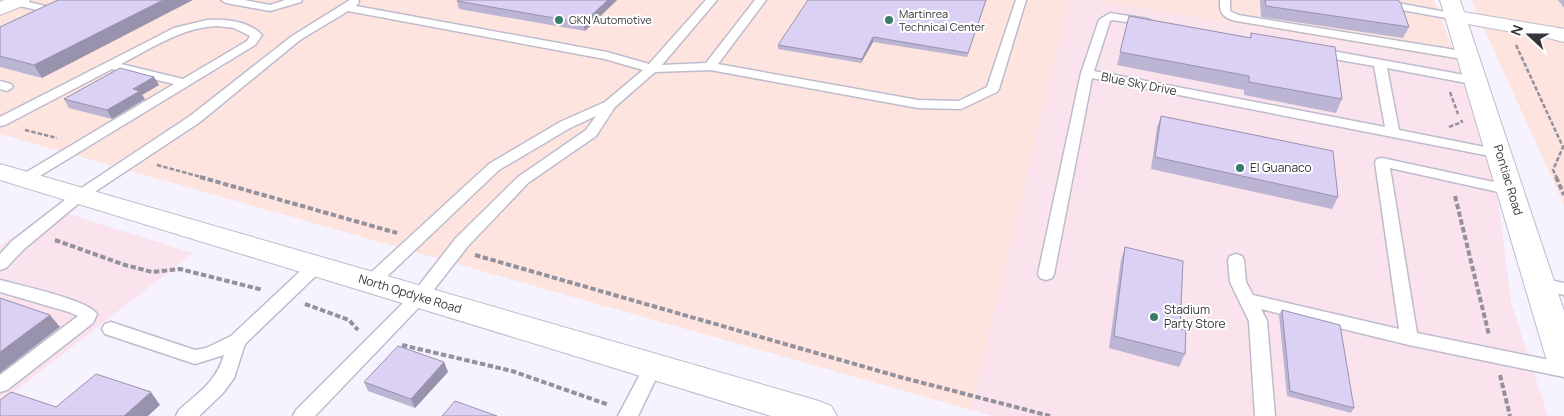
<svg xmlns="http://www.w3.org/2000/svg" width="1564" height="416" viewBox="0 0 1564 416" font-family="Manrope,sans-serif">
  <style>
    .commercial { fill: #fbe3ee }
    .industrial { fill: #fee4df }
    .lines { fill: none; stroke-linecap: round; stroke-linejoin: round }
    .service-casing { stroke: #bfbbce; stroke-width: 3 }
    .minor-casing { stroke: #bfbbce; stroke-width: 2 }
    .tertiary-casing { stroke: #bfbbce; stroke-width: 2 }
    .secondary-casing { stroke: #bfbbce; stroke-width: 2 }
    .path-far1 { stroke: #93919b; stroke-width: 2.5; stroke-dasharray: 4.5 2; stroke-linecap: butt }
    .path { stroke: #93919b; stroke-width: 4; stroke-dasharray: 5.5 2.5; stroke-linecap: butt }
    .service { fill: #fff; fill-rule: evenodd }
    .minor { fill: #fff; fill-rule: evenodd }
    .tertiary { fill: #fff; fill-rule: evenodd }
    .secondary { fill: #fff; fill-rule: evenodd }
    .wall { fill: #bbb4d3 }
    .shaded-wall { fill: #9992ac }
    .building { fill: #dad1f5; stroke: #9992ac }
    .poi-dot { fill: #3b7b6a; stroke: #fff; stroke-width: 2 }
    .labels { text-anchor: middle; stroke-width: 4; stroke-linejoin: round; paint-order: stroke }
    .far-poi-label { font-size: 11px; fill: #35343b; stroke: #fff; text-anchor: start }
    .street-label { font-size: 12px; fill: #35343b; stroke: #fff }
    .poi-label { font-size: 12px; fill: #35343b; stroke: #fff; text-anchor: start }
  </style>
  <rect width="100%" height="100%" fill="#f6f3ff"/>
  <path class="commercial" d="M1069 0H1097L1457 61 1498 175V200L1511 302 1548 416H992L971 410Z
    M56 210 193 253 0 403V245Z"/>
  <path class="industrial" d="M0 0H1069L971 410 0 134Z
    M1097 0H1434L1457 61H1456Z
    M1471 0H1564V205Z"/>
  <g class="lines">
    <defs>
      <path id="service" d="M11 0H20L58 9 59 11 54 14 11 4Z
        M221 0H244L270 5 285 0H302L301 2 270 11 226 3Z
        M350 0H358L359 2 356 6 607 52 649 64 706 0H717L662 65 706 63 755 0H766L718 64 918 100 959 101 987 87 1016 0H1026L999 89 997 92 961 109 918 108 710 70 655 72 615 107 596 136 528 183 468 246 425 301 315 416H293L296 410 413 293 456 238 518 177 586 130 596 116 570 128 499 170 377 286 371 288 365 286 363 282 365 278 489 164 560 122 605 102 643 70 605 59 348 11 300 40 200 122 84 199 24 249 6 268 0 270V254L12 241 74 193 190 116 292 36Z
        M1220 0H1230V11L1238 15 1468 52 1474 56 1468 60 1236 21C1223 18 1219 13 1220 0Z
        M1358 0H1381L1457 14 1463 17 1457 20 1363 3Z
        M1110 13 1148 19 1154 22 1148 25 1112 20 1110 21 1094 71 1385 127 1374 66 1312 55 1310 52 1312 49 1316 48 1481 78 1483 81 1481 84 1477 85 1387 68 1399 130 1500 150 1507 154 1500 158 1092 78 1054 274 1052 278 1046 280 1040 278 1038 274 1081 73 1099 20Z
        M207 20C225 19 249 21 262 35L255 45 30 182H20L18 179 20 176 174 84 112 69 5 125 0 126V117L174 28ZM218 26 234 28 250 36 247 41 183 79 121 64C152 48 182 27 218 26Z
        M0 81 11 84 13 87 7 91 0 89Z
        M1382 158 1517 187 1519 190 1517 193 1512 195 1390 168 1417 333 1564 363V377L1409 345 1261 309 1267 321 1275 416H1255L1249 321 1230 282 1228 260 1230 256 1236 254 1242 256 1244 260 1246 282 1253 295 1399 329 1375 162 1377 159Z
        M316 260 322 262 324 266 322 270 245 344 234 378 223 393 199 416H176L179 410C199 392 216 382 224 355L195 364 105 334 102 329 105 324 111 322 195 350 206 348 231 336 310 262Z
        M1540 278 1564 283V295L1534 288 1532 284 1534 280Z
        M0 280C19 285 89 300 97 314L93 323 7 390 0 392V375L78 316 69 312 0 292Z
        M653 359 659 361 662 366 638 416H618L647 361Z"/>
      <path id="minor" d="M4 0H30L27 4 0 15V2Z
        M1457 11 1559 28 1564 29V42L1548 38 1450 21 1447 17 1450 13Z"/>
      <path id="tertiary" d="M1440 0H1460L1564 311V374L1552 370 1547 361Z"/>
      <path id="secondary" d="M0 164 819 401 831 406 837 416H771L0 180Z"/>
    </defs>
    <use href="#service" class="service-casing"/>
    <use href="#minor" class="minor-casing"/>
    <use href="#tertiary" class="tertiary-casing"/>
    <use href="#secondary" class="secondary-casing"/>
    <path class="path-far1" d="M1516 45 1563 147 1553 170 1557 178
      M1450 92 1458 114
      M1449 127 1462 122 1461 120
      M25 130 57 138
      M157 165 205 178"/>
    <path class="path" d="M200 177 397 233
      M1556 177 1564 195
      M1455 196 1489 335
      M55 240 125 265 152 272 180 269 263 290
      M475 255 900 377 1050 416
      M305 304 349 320 358 330
      M402 345 512 371 609 405
      M1500 375 1510 416"/>
    <use href="#service" class="service"/>
    <use href="#minor" class="minor"/>
    <use href="#tertiary" class="tertiary"/>
    <use href="#secondary" class="secondary"/>
  </g>
  <path class="wall" d="M58 0 42 78 0 67V27Z
    M617 0 585 31 459 9 457 1Z
    M986 0 967 57 873 42 861 63 778 49V45Z
    M1260 0H1398L1409 27 1403 38 1261 17Z
    M1558 0H1564V8Z
    M1129 16 1250 38 1251 33 1342 99 1336 113 1244 95V90L1117 65Z
    M154 77 159 85 142 95 145 99 112 119 69 108 64 99Z
    M1161 116 1338 197 1332 209 1151 169 1157 127Z
    M1125 247 1180 329 1185 354 1179 367 1109 348 1121 260Z
    M1282 310 1354 408 1351 413 1287 396 1279 315Z
    M444 362 448 372 415 408 368 391 364 382Z"/>
  <path class="shaded-wall" d="M163 0H193L42 78 34 65Z
    M608 0H617L585 31 583 23Z
    M873 37V42L861 63 862 59Z
    M154 77 159 85 142 95 145 99 112 119 107 110 133 89Z
    M50 315 60 327 0 373V352Z
    M444 362 448 372 415 408 411 399Z
    M151 392 160 405 148 416H124Z"/>
  <path class="building" d="M58 0H163L34 65 0 56V27Z
    M458 0H608L583 23 457 1Z
    M808 0H986L968 53 873 37 862 59 778 45Z
    M1265 0H1398L1401 4 1409 27 1266 6Z
    M1129 16 1251 38V33L1335 47 1342 99 1249 82V76L1120 52Z
    M120 68 154 77 133 89 140 91 107 110 64 99Z
    M1161 116 1333 151 1338 197 1155 157Z
    M1125 247 1183 261 1180 329 1186 330 1185 354 1114 336Z
    M0 298 50 315 0 352Z
    M1282 310 1340 325 1354 408 1290 391Z
    M398 346 444 362 411 399 364 382Z
    M96 374 151 392 124 416H0V400L11 392 56 407Z
    M455 401 497 416H442Z"/>
  <g class="poi-dot">
    <circle cx="559" cy="20" r="5"/>
    <circle cx="889" cy="20" r="5"/>
    <circle cx="1240" cy="168" r="5"/>
    <circle cx="1154" cy="317" r="5"/>
  </g>
  <g class="labels">
    <g class="far-poi-label">
      <text x="899" y="18">Martinrea<tspan x="899" dy="13">Technical Center</tspan></text>
      <text x="569" y="24">GKN Automotive</text>
    </g>
    <g class="street-label">
      <text transform="translate(1139 84) rotate(11)" y="4">Blue Sky Drive</text>
      <text transform="translate(1508 180) rotate(73)" y="4">Pontiac Road</text>
      <text transform="translate(410 294) rotate(17)" y="4">North Opdyke Road</text>
    </g>
    <g class="poi-label">
      <text x="1250" y="172">El Guanaco</text>
      <text x="1164" y="314">Stadium<tspan x="1164" dy="14">Party Store</tspan></text>
    </g>
  </g>
  <g transform="translate(1529 35) rotate(291)" stroke="#ffffff" stroke-width="4" paint-order="stroke">
  <path d="M0-4L9 19L0 12L-9 19Z" fill="#35343b"/>
  <text y="-8" font-size="14" font-weight="bold" text-anchor="middle" fill="#35343b">N</text>
  </g>
</svg>
